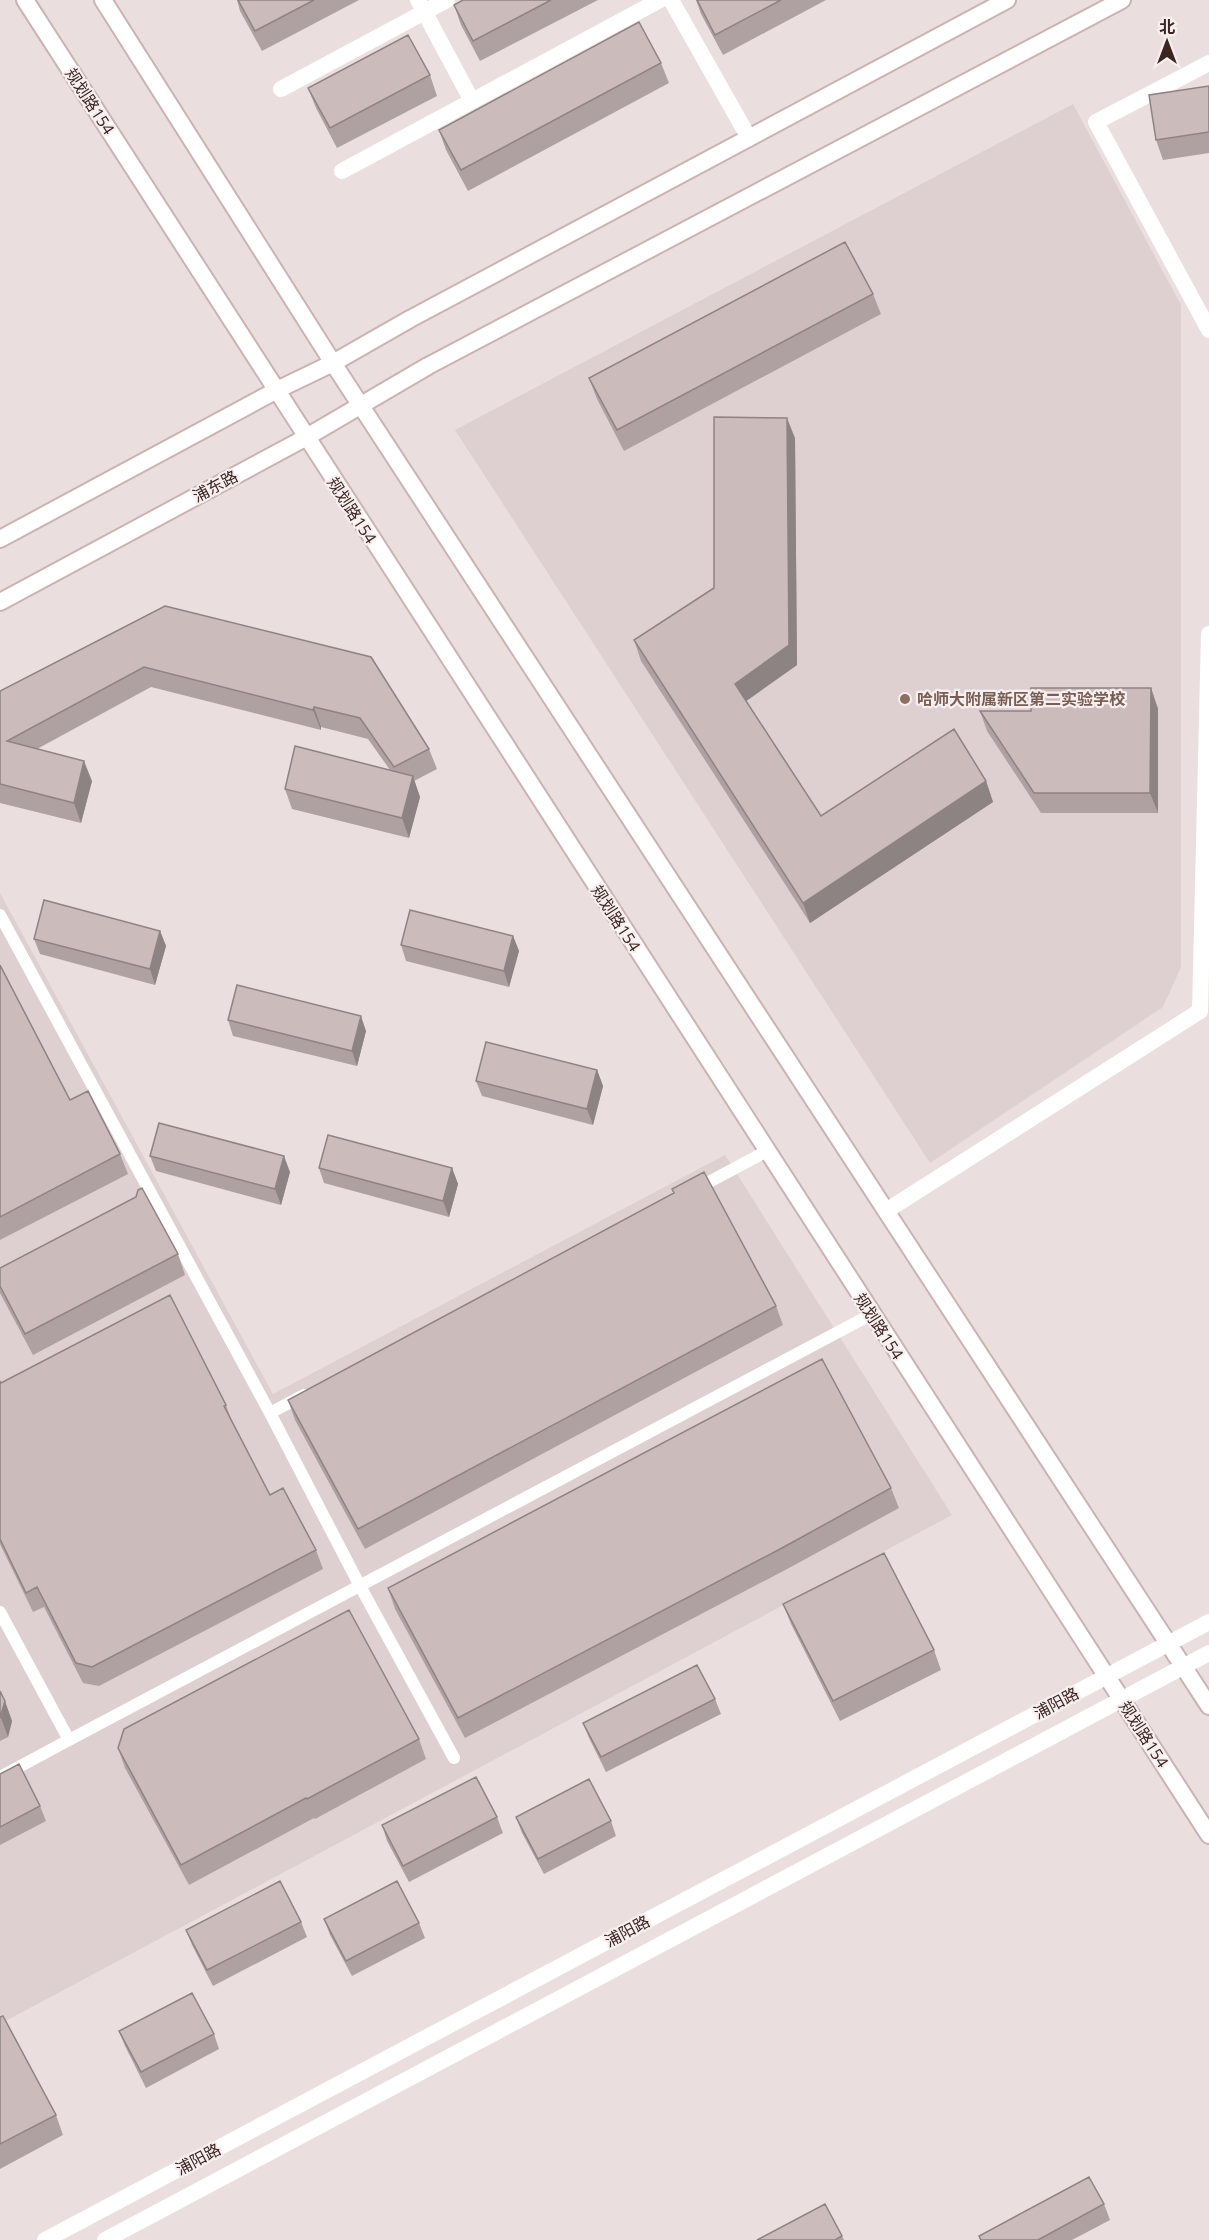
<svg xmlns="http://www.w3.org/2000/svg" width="1209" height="2240" viewBox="0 0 1209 2240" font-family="'Open Sans','Noto Sans SC',sans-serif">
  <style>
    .built { fill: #ded0d0 }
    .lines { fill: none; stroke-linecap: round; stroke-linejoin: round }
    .secondary-casing { stroke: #cab4b2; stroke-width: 20 }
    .service { stroke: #fff; stroke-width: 12 }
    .minor { stroke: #fff; stroke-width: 16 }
    .tertiary { stroke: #fff; stroke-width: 16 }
    .secondary { stroke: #fff; stroke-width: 16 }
    .wall { fill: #afa1a1 }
    .shaded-wall { fill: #8e8383 }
    .building { fill: #cbbbbb; stroke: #8e8383; stroke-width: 1.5 }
    .education-dot { fill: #8d6e63; stroke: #f7efef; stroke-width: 2 }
    .labels { text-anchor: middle; stroke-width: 4.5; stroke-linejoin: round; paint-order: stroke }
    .street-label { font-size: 16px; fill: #3a2520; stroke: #f7efef }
    .education-label { font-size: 16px; font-weight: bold; fill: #785e54; stroke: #f7efef; text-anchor: start }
  </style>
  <rect width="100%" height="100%" fill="#eadfde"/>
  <path class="built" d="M1073 104 1181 305V967L1163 1007 930 1163 455 430Z
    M0 893 273 1394 725 1155 952 1515 0 2024Z"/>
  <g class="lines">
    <defs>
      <path id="secondary" d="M25 0 1209 1835
        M103 0 333 363 1209 1706
        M0 539 277 390 333 363 410 319 1007 0
        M0 602 305 438 428 366 1122 0"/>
    </defs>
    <use href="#secondary" class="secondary-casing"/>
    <path class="service" d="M0 915 270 1413
      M696 1189 767 1151
      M304 1395 270 1413 360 1586 454 1758
      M0 1612 69 1740 872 1314
      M0 1777 69 1740"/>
    <path class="minor" d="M418 0 472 101
      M671 0 749 138
      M1209 63 1096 122 1209 330
      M281 89 447 0
      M342 171 660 0
      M886 1211 1200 1011 1209 634"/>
    <path class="tertiary" d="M45 2240 1209 1622
      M105 2240 1209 1653"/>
    <use href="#secondary" class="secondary"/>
  </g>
  <path class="wall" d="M237 0H359L262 51 240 11Z
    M463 0H598L480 61 461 25 454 5Z
    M696 0H826L723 55 701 14Z
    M661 63 669 83 468 191 446 150 439 130Z
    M430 75 437 96 337 148 316 108 308 88Z
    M1209 86V153L1163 160 1156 140Z
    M873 294 881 314 624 451 597 399 589 378Z
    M795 438 797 665 746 701 821 816 986 781 993 802 810 923 641 661 634 640 714 588Z
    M165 606 429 749 437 769 414 781 420 797 409 838 292 809 285 789 390 770 368 739 321 727V730L151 687 37 749 92 781 81 823 0 803V691Z
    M1151 688 1158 709V813H1041L987 731 980 711H1031Z
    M160 931 166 946 155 985 40 954 34 939Z
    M513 936 519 951 509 987 406 961 401 945Z
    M0 965 70 1100 120 1154 128 1174 0 1240Z
    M228 1020 366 1031 357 1066 233 1036Z
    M597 1070 603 1086 593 1125 482 1096 476 1081Z
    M150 1156 290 1172 281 1205 156 1171Z
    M319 1168H452L458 1184 449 1217 324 1183Z
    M672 1189 776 1306 783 1325 365 1549 295 1420 288 1400 674 1193Z
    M178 1254 185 1275 33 1355 0 1293V1268Z
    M0 1381 1 1383 226 1405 232 1422 270 1495 316 1550 323 1569 99 1686 83 1683 44 1607 33 1612 0 1544Z
    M891 1488 899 1508 789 1568 465 1738 395 1609 388 1588Z
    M783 1604 934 1650 941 1670 840 1721 791 1624Z
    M0 1691 12 1721 8 1737 0 1741Z
    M715 1699 721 1714 606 1772 589 1738 583 1723Z
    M419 1739 426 1759 315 1819 314 1818 189 1885 125 1768 118 1748Z
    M0 1774 40 1806 46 1821 0 1845Z
    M497 1817 503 1833 409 1882 387 1841 382 1825Z
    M516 1817 611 1821 616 1836 544 1874 522 1833Z
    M324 1919 419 1923 425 1938 352 1976 330 1935Z
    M301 1922 307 1937 213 1986 192 1945 186 1930Z
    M0 2017 56 2115 63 2135 0 2169Z
    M119 2031 214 2034 219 2049 146 2088 125 2046Z
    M1104 2204 1110 2220 1072 2240H980L979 2236Z
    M842 2236 844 2240H757Z"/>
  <path class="shaded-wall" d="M787 418 795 438 797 665 742 704 735 684Z
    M1151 688 1158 709V813L1150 793Z
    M314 707 321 727V730L313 710Z
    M84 761 92 781 81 823 74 803Z
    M413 776 420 797 409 838 402 818Z
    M986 781 993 802 810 923 803 903Z
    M160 931 166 946 155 985 150 969Z
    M513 936 519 951 509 987 504 971Z
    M361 1016 366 1031 357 1066 352 1051Z
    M597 1070 603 1086 593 1125 587 1109Z
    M284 1156 290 1172 281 1205 275 1189Z
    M452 1168 458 1184 449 1217 443 1201Z
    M5 1701 12 1721 8 1737 1 1718Z"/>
  <path class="building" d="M238 0H314L255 31Z
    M463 0H551L473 41 454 5Z
    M697 0H781L715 35Z
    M639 22 661 63 461 170 439 130Z
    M408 35 430 75 330 128 308 88Z
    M1209 86V132L1156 140 1149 95Z
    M845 242 873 294 617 430 589 378Z
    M714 417 787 418 789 645 735 684 821 816 954 729 986 781 803 903 634 640 714 588Z
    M165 606 371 657 429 749 394 767 360 718 314 707 313 710 144 667 7 741 84 761 74 803 0 784V691Z
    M1031 688H1151L1150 793H1034L980 711H1031Z
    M295 746 413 776 402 818 285 789Z
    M44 900 160 931 150 969 34 939Z
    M410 910 513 936 504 971 401 945Z
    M0 965 70 1100 88 1091 120 1154 0 1217Z
    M237 985 361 1016 352 1051 228 1020Z
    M486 1042 597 1070 587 1109 476 1081Z
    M159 1123 284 1156 275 1189 150 1156Z
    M328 1135 452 1168 443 1201 319 1168Z
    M704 1172 776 1306 358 1529 288 1400 674 1193 672 1189Z
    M142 1188 178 1254 25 1334 0 1286V1268L136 1197 138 1190Z
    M170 1295 226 1405 224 1406 270 1495 283 1488 316 1550 92 1667 76 1663 37 1587 26 1593 0 1539V1381L1 1383Z
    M822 1359 891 1488 782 1548 458 1718 388 1588Z
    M884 1553 934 1650 833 1701 783 1604Z
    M349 1610 419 1739 307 1799 306 1798 181 1865 118 1748 124 1729Z
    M697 1665 715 1699 601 1757 583 1723Z
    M0 1691 5 1701 0 1718Z
    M19 1764 40 1806 0 1827V1774Z
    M476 1777 497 1817 403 1866 382 1825Z
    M589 1779 611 1821 538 1859 516 1817Z
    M280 1881 301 1922 207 1970 186 1930Z
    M397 1881 419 1923 346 1961 324 1919Z
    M192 1993 214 2034 141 2072 119 2031Z
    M3 2016 56 2115 0 2144V2017Z
    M1089 2177 1104 2204 1038 2240H981L979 2236Z
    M825 2204 842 2236 835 2240H757Z"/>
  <circle class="education-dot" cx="905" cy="699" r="6"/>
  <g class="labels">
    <g class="street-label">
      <text transform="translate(90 101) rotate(57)" y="6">规划路154</text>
      <text transform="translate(215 486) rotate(-28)" y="6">浦东路</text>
      <text transform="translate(352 510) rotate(57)" y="6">规划路154</text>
      <text transform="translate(616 918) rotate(57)" y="6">规划路154</text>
      <text transform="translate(879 1326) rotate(57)" y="6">规划路154</text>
      <text transform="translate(1056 1703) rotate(-28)" y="6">浦阳路</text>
      <text transform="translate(1144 1734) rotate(57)" y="6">规划路154</text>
      <text transform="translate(627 1931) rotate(-28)" y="6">浦阳路</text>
      <text transform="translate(198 2159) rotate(-28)" y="6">浦阳路</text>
    </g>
    <g class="education-label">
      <text x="917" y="705">哈师大附属新区第二实验学校</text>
    </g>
  </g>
  <g transform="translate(1167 42)" stroke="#f7efef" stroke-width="4.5" paint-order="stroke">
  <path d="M0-4.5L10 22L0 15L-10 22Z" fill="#3a2520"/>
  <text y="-9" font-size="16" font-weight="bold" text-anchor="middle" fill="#3a2520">北</text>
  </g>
</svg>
